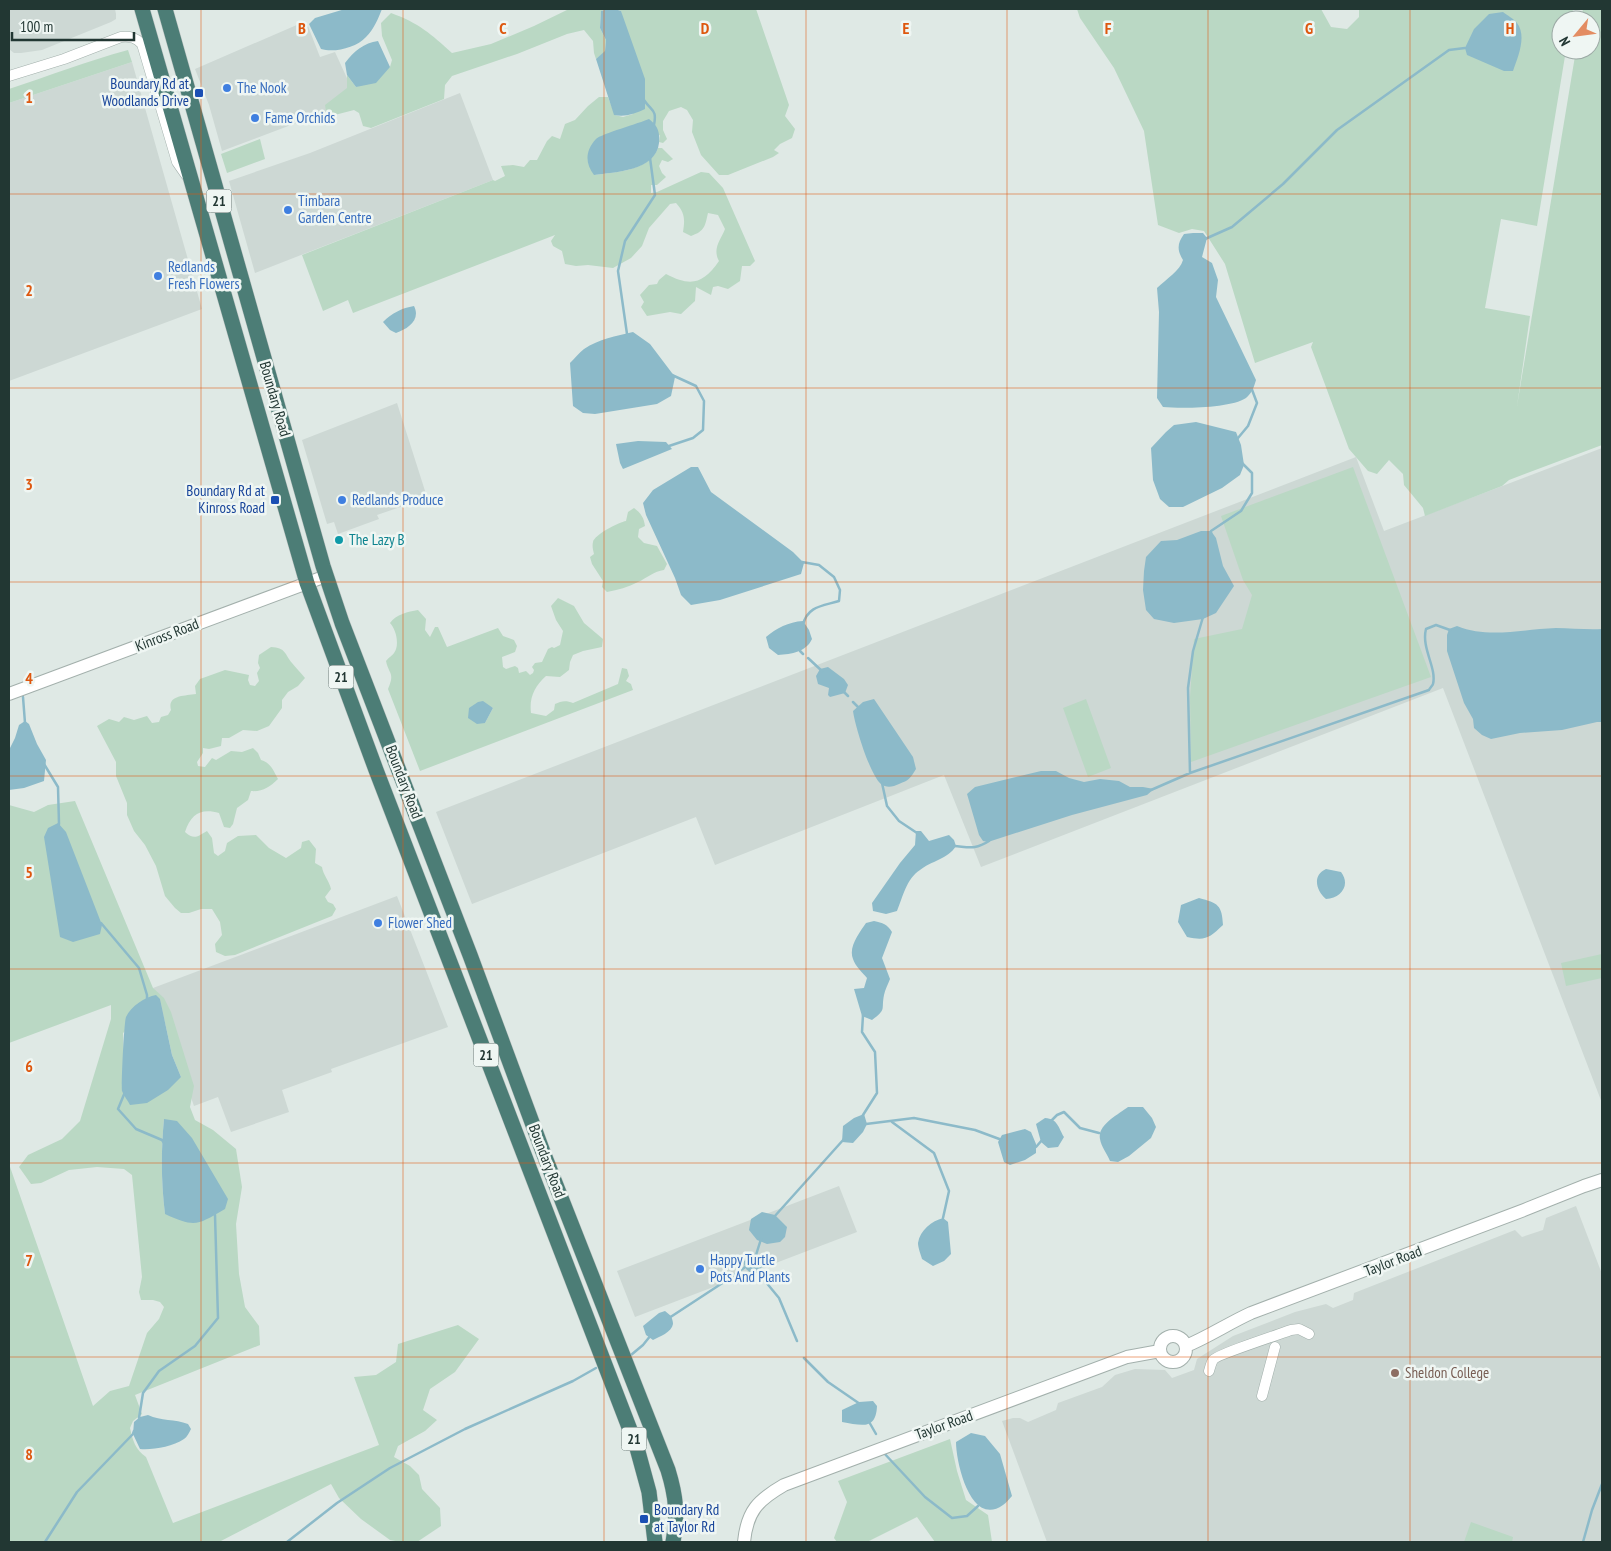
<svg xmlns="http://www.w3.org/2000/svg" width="1611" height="1551" viewBox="0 0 1611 1551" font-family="'PT Sans Narrow',sans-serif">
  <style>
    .built { fill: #cdd8d4 }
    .green { fill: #bad8c4; fill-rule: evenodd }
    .water { fill: #8cbac9 }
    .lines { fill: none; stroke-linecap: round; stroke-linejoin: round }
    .stream { stroke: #8cbac9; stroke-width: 2.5 }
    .minor-casing { stroke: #a3b0ac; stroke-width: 11 }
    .tertiary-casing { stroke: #a3b0ac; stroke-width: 14 }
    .trunk-casing { stroke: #bdc3c2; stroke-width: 16 }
    .minor { stroke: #fff; stroke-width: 10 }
    .tertiary { stroke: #fff; stroke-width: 12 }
    .trunk { stroke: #4c7d76; stroke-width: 15 }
    .grid { fill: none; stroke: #de570e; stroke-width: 1; stroke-opacity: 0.55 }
    .shop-dot { fill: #3f7fe0; stroke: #eff6f3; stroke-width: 2 }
    .transit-dot { fill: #1a4fb4; stroke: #eff6f3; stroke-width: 2 }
    .culture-dot { fill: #0f9aa8; stroke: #eff6f3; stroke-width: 2 }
    .education-dot { fill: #8d6e63; stroke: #eff6f3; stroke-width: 2 }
    .labels { text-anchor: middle; stroke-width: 5; stroke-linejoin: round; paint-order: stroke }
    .shield { fill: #eff6f3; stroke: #60706d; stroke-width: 1 }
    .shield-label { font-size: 14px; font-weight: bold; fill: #223733 }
    .transit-label { font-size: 15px; fill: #164399; stroke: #eff6f3; text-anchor: end }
    .shop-label { font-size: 15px; fill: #366cbe; stroke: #eff6f3; text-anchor: start }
    .street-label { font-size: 15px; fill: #223733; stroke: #eff6f3 }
    .culture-label { font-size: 15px; fill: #0d838f; stroke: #eff6f3; text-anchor: start }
    .education-label { font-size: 15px; fill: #785e54; stroke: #eff6f3; text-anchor: start }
    .grid-label { font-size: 16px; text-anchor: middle; font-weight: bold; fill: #de570e; stroke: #eff6f3; stroke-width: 5; stroke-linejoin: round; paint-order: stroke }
  </style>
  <rect width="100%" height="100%" fill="#dfe9e5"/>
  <path class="built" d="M9 9H115L116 14V19L111 22 42 50 21 53H14L9 49Z
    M306 21 320 57 335 52 357 100 222 151 209 105 195 69Z
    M132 62 202 309 9 381V103Z
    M460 93 493 180 255 273 229 181 310 153Z
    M397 403 426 494 415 498 409 504 377 515 379 519 338 534 334 522 327 524 302 440Z
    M1602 448V1103L1443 688 981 867 944 775 715 865 696 817 472 904 436 812 1356 457 1384 531Z
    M397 896 448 1027 331 1069 332 1072 282 1090 289 1112 231 1132 218 1097 194 1106 153 988Z
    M839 1186 857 1232 635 1317 617 1271Z
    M1576 1206 1602 1274V1542H1047L1002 1421 1013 1418H1020L1028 1422 1056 1410 1058 1403 1102 1387 1115 1375 1135 1369 1165 1370 1172 1378 1194 1370 1197 1359 1233 1336 1295 1312 1326 1304 1333 1308 1353 1300 1354 1293 1515 1230 1522 1237 1543 1230 1546 1218Z"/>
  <path class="green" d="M569 9H604L601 12 600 28 606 40 605 52 596 59 594 53 593 41 584 30 567 34 517 54 452 76 445 85 444 99 371 128 363 126 359 113 354 110 327 117 325 105 347 88V75L356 87 390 67 392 60 382 36 381 23 391 13C419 23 431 34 452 53L491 44 534 26Z
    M615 9H756L789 105 785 116 795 129 792 138 780 144 774 150 779 153 773 157 728 175H719L701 155 692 132 693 120 687 110 681 107 669 111 663 121V130L667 139 663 143 659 142 660 135 594 175C616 172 649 171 658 148H662L673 159 668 162 662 160 659 166 662 173 666 177 657 185H651V193L657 192 701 172 709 173 723 188 755 261 750 266H742L740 281 728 289 718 286 713 287 711 295 696 287 695 301 681 314 670 312 647 316 641 307 644 302 640 295 649 285 657 284 659 280 666 274C691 287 703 284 719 261 712 248 721 240 725 229L718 215 708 213C705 226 705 231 691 236L683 232C685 219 685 213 676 203L670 204 649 228 642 246 631 258 613 268 588 265 576 266 565 264 562 251 553 246 551 241 555 235 353 313 348 300 323 311 302 255 493 180 495 181 505 176 501 166 513 165 524 167 530 160H537L547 141 552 136 560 139 565 124 575 120 588 106 599 97H608L615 115 623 117 633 114 621 11Z
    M1077 9H1321L1331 27 1347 29 1359 17V9H1573L1571 20H1561V50H1566L1537 226 1501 219 1485 308 1530 316 1517 406 1576 50H1591V20H1581L1583 9H1602V445L1509 480 1502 486 1425 516 1423 508 1404 485 1403 474 1389 460 1377 474 1368 471 1349 449 1311 347 1313 342 1255 363 1225 264 1204 231 1192 229 1179 233 1158 225 1144 131 1114 68 1080 18Z
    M128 50 132 62 9 103V89C49 76 87 61 128 50Z
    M260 139 265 159 227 173 221 154Z
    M1353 467 1431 677 1191 762 1190 697 1194 639 1242 629 1252 595 1243 580 1221 516Z
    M634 508C641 513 644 518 645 526L639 529 638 537 644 543 657 546 667 564 664 570C654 571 647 578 638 582 628 587 618 590 607 592L602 587 603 581 592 564 590 557 594 554C593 550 592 546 593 542 594 535 619 522 626 521L628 512Z
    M558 598 574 606 584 623 603 639 602 647 583 651 573 655 570 662 569 670 560 677 546 676C535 686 529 697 531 713L546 716 554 710 555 704C561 701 566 700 573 703L618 684 622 668 627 669 629 676 626 681 631 684 633 690 420 771 388 689C395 672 389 675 386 661 389 657 392 656 394 653 400 645 396 629 390 623 396 614 408 612 418 610L426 619 425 630 430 637 435 627H438L447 647 498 628 503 636 514 640 517 646 515 652 502 657 503 667 506 669 515 666 518 668 519 673 526 671 530 675 533 673 534 670 532 667 535 663 542 662 548 649 552 647 554 648 560 645 563 631 556 620 551 606ZM478 702 493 708 485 723Z
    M271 647C286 648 284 653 292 663 296 668 301 673 305 678L298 686 288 692 282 700V708L269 726 257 731 243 730 229 738H222L221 746 209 749 203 748V753L197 762 198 766 205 767 212 758 216 760 231 751 242 752 253 748 258 753 261 760C271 763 273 770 278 779 270 787 262 792 251 791L248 800 237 808 233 824 230 828 224 827 219 813C201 808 191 814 185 832 194 840 197 837 207 831L212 838 214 853 218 856 225 851 227 843 238 836 256 835 269 848 286 858 301 848 302 842 309 840 316 849 315 863 322 867C323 875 329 880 331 889L325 897 328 902 333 904 336 909 332 916 235 955 225 956 216 952 215 944 222 935 220 922 212 909H201L189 913H181L175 908 165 896 156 866 145 845 134 831 127 815V803L116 776V762L97 726 109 719 119 722 124 717 134 720 147 716 152 723 159 722 161 717 168 715 171 710C167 695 184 696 196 694L195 686 200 679 225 670 249 675 248 680 250 685 255 686 259 681 257 673 260 668 258 663 259 655Z
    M1086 699 1111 768 1088 777 1063 708Z
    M75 801 153 988 164 998 171 1012 194 1086 190 1107 195 1120 213 1130 236 1149 242 1187 236 1224 239 1274 245 1307 259 1326 260 1345 135 1395 142 1414 133 1421 130 1428C133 1441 135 1449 146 1457L173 1523 379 1445 354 1377 376 1375 396 1362 398 1344 458 1325 479 1339 455 1372 430 1389 423 1410 437 1420 425 1431 398 1446 394 1457 410 1466 419 1475 422 1489 440 1508 441 1526 417 1542H401L390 1540 361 1519 339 1498 331 1484 219 1542H9V1164L93 1406 110 1391 129 1386 147 1333 159 1319 164 1307 160 1302 153 1300H141L139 1292 142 1277 132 1175 124 1169 97 1167 69 1170 41 1183 31 1184 19 1167 28 1155 62 1139 80 1121 111 1019V1005L9 1043V805L34 812 48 805ZM160 999 172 1055 181 1077 124 1061 123 1033ZM164 1119 165 1214C161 1182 161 1151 164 1119Z
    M1602 954V978L1566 986 1561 963Z
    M950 1439 957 1471 966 1500 988 1515 992 1542H935L917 1517 867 1542H837L834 1538 847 1502 838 1481Z
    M1471 1522 1513 1537 1512 1542H1464Z"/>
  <path class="water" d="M345 9H382C378 19 374 29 366 37 356 48 334 53 321 49L309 24 315 18Z
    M608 9H615L621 11 645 79V109C634 114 626 117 614 115L596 59 605 51 606 40 600 28 601 11Z
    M1503 12C1507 15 1514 19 1517 23 1527 36 1518 57 1513 71H1504L1467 55 1465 48 1474 29 1489 14Z
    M378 41 390 67 376 83 356 87 347 75 345 63C354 51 364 43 378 41Z
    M649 119C658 126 660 132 659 143 656 171 615 172 594 175 585 163 585 151 596 139 601 134 640 123 649 119Z
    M1193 233H1203L1207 238 1202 257 1212 263 1218 280 1216 297 1256 380C1254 387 1252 393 1246 398 1231 408 1183 409 1163 407L1157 398 1159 312 1157 288C1166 279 1180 271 1183 260 1177 250 1177 244 1184 234Z
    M414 306C421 320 408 329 396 333L390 330 383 322C392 313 402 308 414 306Z
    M633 332 650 344 675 377 671 396 657 404 595 414 583 413 573 406 570 363C574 359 579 353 584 349 599 339 616 336 633 332Z
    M1196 422 1236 432 1241 445 1244 465 1240 475 1222 488 1183 507H1169L1160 499 1153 480 1151 448 1166 432 1174 425Z
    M638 441 666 442 672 449 623 469 620 463 616 444Z
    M691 467H698L711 492 793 552 804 563 801 574 720 600 691 605 681 595 675 578 646 515 643 503 653 490Z
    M1201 531H1211L1216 538 1223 566 1234 586 1216 613 1203 619 1174 623 1154 619 1146 610 1143 590 1144 571 1146 557 1161 541 1177 540Z
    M803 621 809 630 812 639C806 652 792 654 778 655L769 648 766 637C777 628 788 622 803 621Z
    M1457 626C1489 639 1522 629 1556 628 1571 628 1587 630 1602 629V722H1597L1562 730 1520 733 1491 739 1482 735 1474 728 1473 719 1464 703 1447 651V635L1449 629Z
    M828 667 844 679 848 685 845 693 830 697 828 695 829 688 818 684 816 676 820 669Z
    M874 699 913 757 916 769C910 779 909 780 899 784 893 787 886 788 881 784 870 775 855 726 853 711L863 702Z
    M483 701 493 708 485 723 477 724 468 718 469 708 478 702Z
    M25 721 29 724 37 744 46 760 44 781 24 788 9 790V750L15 738 19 725Z
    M1041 771H1056L1069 778 1084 782 1100 779 1119 781 1130 787H1143L1154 789 1147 795 1072 815 988 842 983 841 979 835 967 794 975 787Z
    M58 823 66 832 102 925 100 934 73 942 60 937 44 837 48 828Z
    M916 831H921L929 841 949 835 954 840 956 846C948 859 931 861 920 870 906 879 903 897 897 911L886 914 873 911 872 903 900 863 915 845Z
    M1326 869 1341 872C1351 885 1341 898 1326 899 1316 891 1312 875 1326 869Z
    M1199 898C1218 903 1222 905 1223 925 1209 938 1206 941 1187 937L1178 922 1181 905Z
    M874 921C883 923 887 924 892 932L882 958 890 979C888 984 885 990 884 995 881 1010 887 1009 872 1020L862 1016 854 989 864 988 867 978C863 973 855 966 853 959 848 947 860 932 866 923Z
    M156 995 160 999 172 1055 181 1077 168 1090 147 1103 130 1105C128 1101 124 1096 122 1091 121 1087 124 1022 126 1017 131 1006 145 997 156 995Z
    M1128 1107H1143L1152 1118 1156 1127 1151 1138 1129 1156 1118 1162 1110 1161C1107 1154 1101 1146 1100 1139 1097 1125 1119 1114 1128 1107Z
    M864 1114 867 1124 863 1132 853 1143 842 1142 843 1126 854 1118Z
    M1045 1118C1058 1119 1058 1127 1064 1137L1058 1147 1048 1148 1041 1142 1036 1124Z
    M164 1119 177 1121 192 1138 228 1199 225 1209C197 1225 196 1228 165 1214 161 1182 161 1151 164 1119Z
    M1025 1129 1031 1132 1036 1144V1153L1025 1160 1010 1165 1004 1162 998 1142 1002 1135Z
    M762 1212 775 1215 787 1227 785 1237 780 1242 767 1244 757 1240 749 1230 751 1219Z
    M943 1218 948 1222 951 1254 944 1261 933 1266 922 1259C921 1255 918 1248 918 1243 920 1230 932 1221 943 1218Z
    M757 1254 761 1257 764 1263 758 1273H751L746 1269 743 1262 748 1257Z
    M665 1311 671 1316C672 1319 673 1321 673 1324 672 1332 659 1337 653 1340L646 1335 643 1326 659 1313Z
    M873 1401 877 1406C876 1431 861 1425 842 1422V1410L859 1402Z
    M148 1415C161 1421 175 1419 188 1424L191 1429C189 1433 187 1437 184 1439 172 1447 153 1450 140 1449L133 1434 134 1422 140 1417Z
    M971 1433 985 1436 1000 1454 1012 1496C1009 1499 1006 1503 1003 1505 971 1528 956 1463 956 1442Z"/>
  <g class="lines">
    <path class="stream" d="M644 100C652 112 657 109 654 125
      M1205 239 1232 227 1283 184 1337 130 1449 50 1465 48
      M629 336 627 334 618 271 625 241 655 195 650 158
      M1238 438 1248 426 1257 403 1251 387
      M666 447 693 438 703 430 704 401 696 386 672 375
      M1211 534V531L1241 511 1252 493V473L1242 463
      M802 562 819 565 834 577 840 590 839 601C823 606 807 606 803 625
      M800 648V651L803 654
      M808 658 822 671
      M844 692 848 696
      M23 697 25 723
      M853 702 859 708
      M44 764 58 787 59 824
      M1190 773 1188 688 1193 651 1203 617
      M882 783 887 806 899 821 917 833
      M1151 790 1190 773 1429 690C1429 689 1433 685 1433 684 1437 668 1421 648 1426 629L1436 625 1450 630
      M954 846C969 847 975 850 989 841
      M101 923 139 968 147 995V999
      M863 1015 862 1032 875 1052 877 1093 863 1115
      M125 1092 118 1109 136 1129 162 1140 164 1143
      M1051 1121 1057 1115 1064 1112 1080 1128 1099 1133
      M892 1122 934 1153 949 1191 943 1218
      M866 1124 914 1118 975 1130 1002 1140
      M1034 1147H1036L1042 1140
      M774 1217 844 1139
      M756 1255 761 1239
      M765 1281 779 1298 797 1341
      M669 1318 724 1282 748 1265
      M631 1355 643 1345 651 1335
      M804 1358 828 1382 860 1404
      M139 1418 143 1393 159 1371 195 1346 218 1318 215 1215 213 1212
      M868 1420 876 1434
      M883 1452 925 1497 952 1518 967 1516 978 1506
      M45 1542 77 1492 133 1434 134 1431
      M287 1542 337 1503 390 1468 465 1429 573 1381 596 1368
      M1583 1542 1592 1510 1602 1484"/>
    <defs>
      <path id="minor" d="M9 76 64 59 121 37C131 36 136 38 142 44L177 162 186 175
        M1209 1371C1210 1368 1211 1363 1213 1360 1216 1355 1280 1334 1291 1330L1299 1329 1309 1334
        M1262 1396 1275 1347"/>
      <path id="tertiary" d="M9 694 326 576
        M1160 1349a13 13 0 1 1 26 0a13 13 0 1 1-26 0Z
        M1186 1346C1208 1337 1229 1323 1251 1313L1524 1210 1584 1186 1602 1180
        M744 1542C747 1511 758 1500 784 1485L1127 1357 1160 1351"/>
      <path id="trunk" d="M142 9 307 583 376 770 637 1448 649 1492 655 1542
        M165 9 323 566 342 623 470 955 543 1152 668 1470C676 1496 678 1515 673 1542"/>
    </defs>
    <use href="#minor" class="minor-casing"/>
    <use href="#tertiary" class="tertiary-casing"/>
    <use href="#trunk" class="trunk-casing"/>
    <use href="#minor" class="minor"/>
    <use href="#tertiary" class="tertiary"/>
    <use href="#trunk" class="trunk"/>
  </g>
  <path class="grid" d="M201 9V1542M403 9V1542M604 9V1542M806 9V1542M1007 9V1542M1208 9V1542M1410 9V1542M9 194H1602M9 388H1602M9 582H1602M9 776H1602M9 969H1602M9 1163H1602M9 1357H1602"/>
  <g class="shop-dot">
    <circle cx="227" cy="88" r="5"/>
    <circle cx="255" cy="118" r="5"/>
    <circle cx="288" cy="210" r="5"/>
    <circle cx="158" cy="276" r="5"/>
    <circle cx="342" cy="500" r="5"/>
    <circle cx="378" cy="923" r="5"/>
    <circle cx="700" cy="1269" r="5"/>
  </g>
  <g class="transit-dot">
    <rect x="194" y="88" width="10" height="10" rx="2.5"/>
    <rect x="270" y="495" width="10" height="10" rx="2.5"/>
    <rect x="639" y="1514" width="10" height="10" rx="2.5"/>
  </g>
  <circle class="culture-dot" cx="339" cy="540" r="5"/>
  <circle class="education-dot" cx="1395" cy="1373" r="5"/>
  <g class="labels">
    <g class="shield">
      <rect x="206.5" y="189.5" width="25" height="23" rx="4"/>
      <rect x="328.5" y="665.5" width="25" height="23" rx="4"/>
      <rect x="473.5" y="1043.5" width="25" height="23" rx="4"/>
      <rect x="621.5" y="1427.5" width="25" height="23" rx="4"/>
    </g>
    <g class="shield-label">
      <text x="219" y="206">21</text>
      <text x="341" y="682">21</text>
      <text x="486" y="1060">21</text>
      <text x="634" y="1444">21</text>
    </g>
    <g class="transit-label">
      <text x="189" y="89">Boundary Rd at<tspan x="189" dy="17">Woodlands Drive</tspan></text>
      <text x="265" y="496">Boundary Rd at<tspan x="265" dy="17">Kinross Road</tspan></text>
      <text x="654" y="1515" text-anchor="start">Boundary Rd<tspan x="654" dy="17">at Taylor Rd</tspan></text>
    </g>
    <g class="shop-label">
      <text x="237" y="93">The Nook</text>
      <text x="265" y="123">Fame Orchids</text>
      <text x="298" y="206">Timbara<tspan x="298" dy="17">Garden Centre</tspan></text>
      <text x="168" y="272">Redlands<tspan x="168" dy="17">Fresh Flowers</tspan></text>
      <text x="352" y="505">Redlands Produce</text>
      <text x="388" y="928">Flower Shed</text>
      <text x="710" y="1265">Happy Turtle<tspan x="710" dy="17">Pots And Plants</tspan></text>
    </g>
    <g class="street-label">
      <text transform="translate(275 399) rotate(74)" y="5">Boundary Road</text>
      <text transform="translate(167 635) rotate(-21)" y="5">Kinross Road</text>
      <text transform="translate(404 782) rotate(69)" y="5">Boundary Road</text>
      <text transform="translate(547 1161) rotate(69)" y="5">Boundary Road</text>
      <text transform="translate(1393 1261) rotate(-21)" y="5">Taylor Road</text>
      <text transform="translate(944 1425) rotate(-20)" y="5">Taylor Road</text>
    </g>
    <g class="culture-label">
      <text x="349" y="545">The Lazy B</text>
    </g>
    <g class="education-label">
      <text x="1405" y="1378">Sheldon College</text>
    </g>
  </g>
  <g class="grid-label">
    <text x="302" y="34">B</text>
    <text x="503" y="34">C</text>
    <text x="705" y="34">D</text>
    <text x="906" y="34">E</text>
    <text x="1108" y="34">F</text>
    <text x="1309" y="34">G</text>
    <text x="1510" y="34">H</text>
    <text x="29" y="103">1</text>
    <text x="29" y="296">2</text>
    <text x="29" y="490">3</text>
    <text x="29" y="684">4</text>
    <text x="29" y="878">5</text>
    <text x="29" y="1072">6</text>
    <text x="29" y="1266">7</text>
    <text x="29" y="1460">8</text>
  </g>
  <rect width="1611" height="1551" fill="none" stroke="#223733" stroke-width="20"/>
  <g transform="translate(1576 35) rotate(241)"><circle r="24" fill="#eff6f3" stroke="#9daaa6"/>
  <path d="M0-4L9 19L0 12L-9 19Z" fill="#e38c62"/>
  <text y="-8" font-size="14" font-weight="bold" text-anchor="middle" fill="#223733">N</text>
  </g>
  <path d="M12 32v8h122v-8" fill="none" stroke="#223733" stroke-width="2.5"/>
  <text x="20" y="32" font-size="15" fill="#223733" stroke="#eff6f3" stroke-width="4" paint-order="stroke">100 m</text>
</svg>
